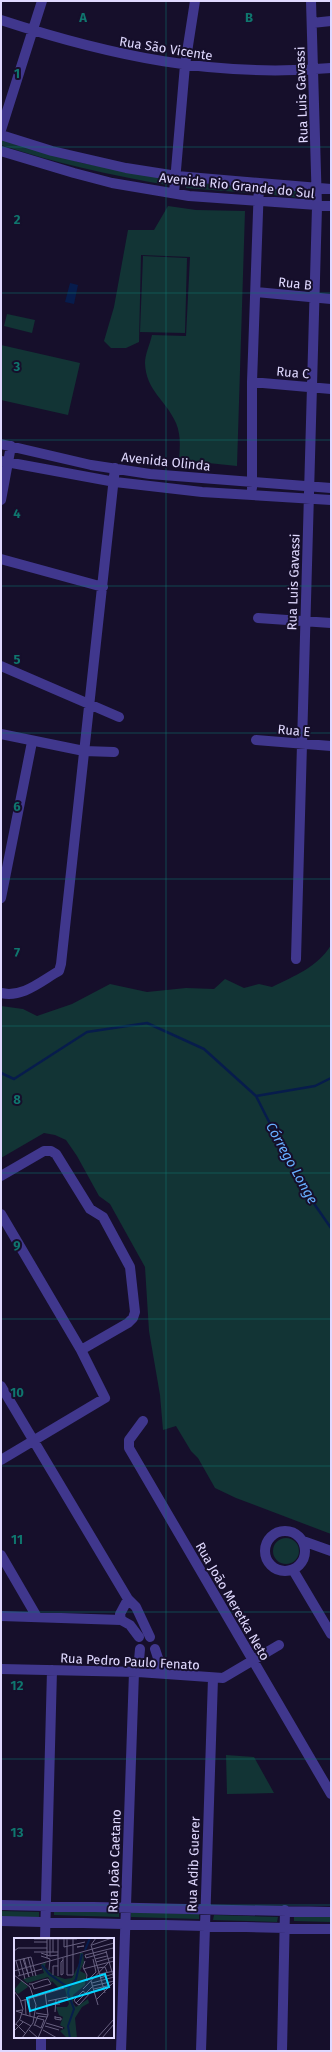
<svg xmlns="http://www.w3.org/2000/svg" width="332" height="2052" viewBox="0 0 332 2052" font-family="'Fira Sans',sans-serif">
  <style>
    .green { fill: #123435 }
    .water { fill: #071c4c }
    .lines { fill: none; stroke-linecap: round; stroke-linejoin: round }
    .stream { stroke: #071c4c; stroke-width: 2.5 }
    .minor { stroke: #40378d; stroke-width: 10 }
    .grid { fill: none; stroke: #0f766e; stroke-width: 1; stroke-opacity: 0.55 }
    .labels { text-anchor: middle; stroke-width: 4; stroke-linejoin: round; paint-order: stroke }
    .street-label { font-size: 13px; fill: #e0d9ff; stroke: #160f2b }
    .water-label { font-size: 14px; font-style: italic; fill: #67aeff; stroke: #160f2b }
    .inset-river { fill: none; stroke: #071c4c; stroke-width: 2 }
    .inset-road { fill: none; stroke: #676080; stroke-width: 1 }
    .view { fill: #05d5ff; fill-opacity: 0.15; stroke: #05d5ff; stroke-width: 2 }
    .inset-edge { fill: none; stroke: #e0d9ff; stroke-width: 2 }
    .grid-label { font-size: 13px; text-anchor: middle; font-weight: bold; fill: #0f766e; stroke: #160f2b; stroke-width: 4; stroke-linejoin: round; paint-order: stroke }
  </style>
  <rect width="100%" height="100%" fill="#160f2b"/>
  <path class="green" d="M1 139 82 163 168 179 167 185C110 175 55 163 1 145Z
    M186 182 251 187 250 193 186 188Z
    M264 188 310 192 309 199 264 194Z
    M168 206 196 210 245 211 237 466 179 460C180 447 181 435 176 423 166 400 146 391 145 363 145 354 150 344 152 335L186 336 190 257 141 255 139 342 126 348H111L104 341 114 307 128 230H154Z
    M143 256 187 258 185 333 140 332Z
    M7 314 35 320 32 333 4 326Z
    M1 345 80 363 68 415 1 400Z
    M331 945V1534L236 1498 215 1488 198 1458 191 1451 176 1426 163 1430 160 1395 149 1331 145 1267 110 1204 99 1196 77 1156 66 1140 55 1135 44 1133 1 1158V1006L23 1009 37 1016 72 1004 110 984 147 992 186 988 214 989 225 979 244 988 259 984 272 987C294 976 318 967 331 945Z
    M273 1551a13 13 0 1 1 26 0a13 13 0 1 1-26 0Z
    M226 1755 254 1757 274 1793 227 1794Z
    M54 1910 119 1912V1917L54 1915Z
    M1 1911 39 1912V1918L1 1917Z
    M131 1912 199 1914V1919L131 1917Z
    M214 1915 278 1917 277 1922 213 1920Z
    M294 1917H331V1922L294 1921Z"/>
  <path class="water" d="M70 283 78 285 74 304 65 302Z"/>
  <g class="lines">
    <path class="stream" d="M1 1073 14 1079 87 1032 147 1023 204 1049 256 1096 315 1086 331 1078
      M256 1096 301 1185 331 1228"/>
    <path class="minor" d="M1 20C111 56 215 78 331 68
      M312 23 331 21
      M1 130 42 1
      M1 135 52 151 126 168 177 176 331 189
      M1 151 74 173 112 183 189 196 331 206
      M174 193 185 65 195 1
      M256 292 331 299
      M252 382 331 389
      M1 444 91 465 150 474 331 488
      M1 461 115 482 202 492 331 500
      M252 488V382L259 184
      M1 500 11 446
      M1 559 103 587
      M258 618 331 623
      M1 666 119 717
      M1 734 84 751 114 752
      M256 740 331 746
      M1 898 32 742
      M296 959 317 207 311 1
      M1 993C23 998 41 981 59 971L61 964 115 468
      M1 1176 44 1151H51L56 1154 90 1209 103 1217 130 1267 135 1312 133 1318 128 1323 81 1350
      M1 1214 81 1350 105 1398 1 1460
      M1 1386 128 1599 120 1614 121 1620 130 1625 139 1637
      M143 1421 129 1440V1448L331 1794
      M265 1551a20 20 0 1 1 40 0a20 20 0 1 1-40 0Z
      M303 1541 331 1551
      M1 1555 37 1617
      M293 1570 331 1634
      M128 1599 136 1607 150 1637
      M1 1616 121 1620
      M155 1649 163 1673
      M1 1669 138 1672 223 1678 279 1645
      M138 1672 140 1649
      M1 1905 331 1912
      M1 1921 331 1929
      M45 1939 52 1670
      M41 2051V2037
      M121 2051 134 1672
      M201 2051 213 1678
      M282 2051 285 1910"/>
  </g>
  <path class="grid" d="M166 1V2051M1 147H331M1 293H331M1 440H331M1 586H331M1 733H331M1 879H331M1 1026H331M1 1173H331M1 1319H331M1 1466H331M1 1612H331M1 1759H331M1 1905H331"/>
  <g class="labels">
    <g class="street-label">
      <text transform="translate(166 48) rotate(9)" y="5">Rua São Vicente</text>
      <text transform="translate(301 95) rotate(-92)" y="5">Rua Luis Gavassi</text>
      <text transform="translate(237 185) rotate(6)" y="5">Avenida Rio Grande do Sul</text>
      <text transform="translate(295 283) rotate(6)" y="5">Rua B</text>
      <text transform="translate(293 372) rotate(5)" y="5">Rua C</text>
      <text transform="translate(166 461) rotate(6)" y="5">Avenida Olinda</text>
      <text transform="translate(293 582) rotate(-88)" y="5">Rua Luis Gavassi</text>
      <text transform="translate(294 730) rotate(5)" y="5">Rua E</text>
      <text transform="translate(233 1601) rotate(60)" y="5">Rua João Meretka Neto</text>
      <text transform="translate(130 1661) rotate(3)" y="5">Rua Pedro Paulo Fenato</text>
      <text transform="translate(114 1861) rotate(-88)" y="5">Rua João Caetano</text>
      <text transform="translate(193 1864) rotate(-88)" y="5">Rua Adib Guerer</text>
    </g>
    <g class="water-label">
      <text transform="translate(292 1163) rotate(61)" y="5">Córrego Longe</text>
    </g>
  </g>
  <g transform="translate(14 1938)">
    <rect width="100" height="100" fill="#160f2b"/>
    <path d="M66 15H69L70 24 66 33 72 36 71 47 59 57V65L62 69 74 61 75 65 68 69 61 80 63 100H53L46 93 51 90 46 87 49 79 45 77 42 69H53L55 66 51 51 45 50 38 43 37 45 34 39 13 45 9 41 30 35 27 27 32 23 31 29 39 37 51 41 58 40 65 26ZM8 42 14 49 4 56 0 52Z" fill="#123435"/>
    <path class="inset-river" d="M71 12 76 0M28 27 35 36 55 50 54 55 60 71 54 88 56 100M55 50 62 41 68 16"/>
    <path class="inset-road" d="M53 0V37H59V0M82 0 77 7 91 55M20 1H63M33 1V20M50 1V9L71 4M20 4H33M78 7 98 0M63 9 70 8 63 9M0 13 4 10H33M92 13 100 41M20 14H44M39 14V1M93 14 72 20 71 17 99 10 100 13M27 15 36 18 44 17M27 18 36 21 35 32M36 18V1M14 19 19 38M44 20V1M9 21 15 39 10 20M81 21 93 18M6 22 11 41M0 23 17 19 22 38M2 23 6 37M71 23 69 29 73 37 72 43M82 24 100 19M84 30 91 29 93 34M69 31 100 23M0 33 100 5M86 36 100 33M0 37 16 49 22 67 19 85 8 100M39 37V28H44M47 37 49 36V20M47 37V24L49 22M4 38 28 31M44 38V21M86 40 99 36M73 43 82 34 79 21M77 43 84 67M78 45 100 39M15 46H18L29 42 34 41 37 46 20 51 18 46M79 48 100 43M69 51 95 24M80 51 97 47M0 53 6 61 9 71 6 81 0 88M15 59 16 78M11 61 12 77M83 61 100 44M7 63 50 50M34 63 53 59M44 63 54 62 53 59M62 65 60 62 69 53 74 57M33 67 46 66M65 67 62 65 78 49M65 67 78 53M41 74 42 61M8 75 2 73 8 72M22 75 34 77M8 76 30 82M41 79 47 80V82L41 81V78M6 82 17 88M32 85 49 90M2 86 12 96M21 87 27 90 30 82M20 88 24 78 33 79M31 88 45 92M15 92 24 100M29 92 43 100M0 93 9 84M24 100 34 77 31 54M83 100 100 81M88 100 100 86"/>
    <path class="view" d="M91 36 95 49 16 73 13 60Z"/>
    <rect width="100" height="100" class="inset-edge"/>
  </g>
  <g class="grid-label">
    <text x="83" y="22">A</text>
    <text x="249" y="22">B</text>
    <text x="17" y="78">1</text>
    <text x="17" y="224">2</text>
    <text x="17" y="371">3</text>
    <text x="17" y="518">4</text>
    <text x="17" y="664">5</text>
    <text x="17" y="811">6</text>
    <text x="17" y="957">7</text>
    <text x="17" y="1104">8</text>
    <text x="17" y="1250">9</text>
    <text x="17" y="1397">10</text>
    <text x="17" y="1544">11</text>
    <text x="17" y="1690">12</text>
    <text x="17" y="1837">13</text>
  </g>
  <rect width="332" height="2052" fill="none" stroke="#e0d9ff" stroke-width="4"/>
</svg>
